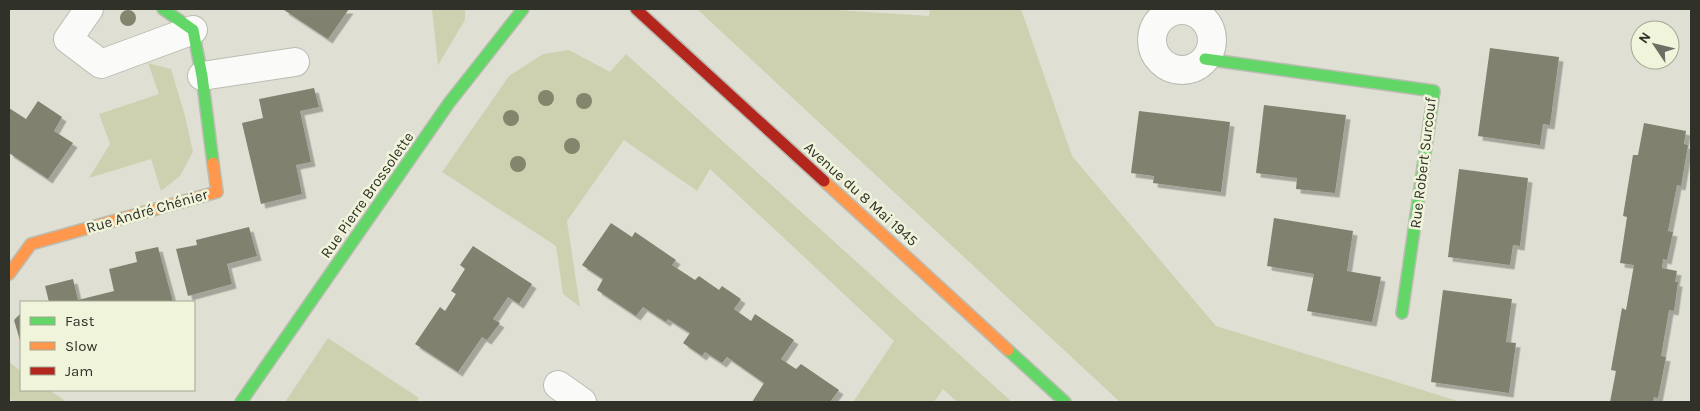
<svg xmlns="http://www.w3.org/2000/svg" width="1700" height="411" viewBox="0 0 1700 411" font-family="Karla,sans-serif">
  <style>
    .green { fill: #cdd1b0 }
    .building { fill: #80816e; filter: url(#shadow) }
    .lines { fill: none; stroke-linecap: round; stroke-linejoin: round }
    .street-casing { stroke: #bbbcb2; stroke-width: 30 }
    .fast-casing { stroke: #bbbcb2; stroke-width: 14 }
    .slow-casing { stroke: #bbbcb2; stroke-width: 14 }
    .jam-casing { stroke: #bbbcb2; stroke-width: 14 }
    .street { stroke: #fafaf8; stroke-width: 28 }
    .fast { stroke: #63d668; stroke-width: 11 }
    .slow { stroke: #ff974d; stroke-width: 11 }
    .jam { stroke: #b3261e; stroke-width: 11 }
    .tree { fill: #83856c }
    .labels { text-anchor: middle; stroke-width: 5; stroke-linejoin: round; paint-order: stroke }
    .street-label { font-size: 15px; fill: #303128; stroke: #f0f4da }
  </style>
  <defs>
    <filter id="shadow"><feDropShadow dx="4.5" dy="4.5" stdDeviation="0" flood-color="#0004"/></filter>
  </defs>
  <rect width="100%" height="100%" fill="#dfe0d3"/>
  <path class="green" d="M432 9H465V20L438 65Z
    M697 9H821L929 16 930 9H1021L1072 156 1216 326 1461 402H1120Z
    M569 50 610 72 626 54 1012 402H957L943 389 934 402H853L894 341 710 169 697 191 624 140 567 221 580 307 563 294 556 246 442 172 509 76 543 54Z
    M148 63 171 69 185 116 193 152 180 176 161 191 151 159 89 178 110 144 99 114 159 94Z
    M328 338 419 398 416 402H285Z
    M9 362 21 371V390H49L67 402H15L9 398Z"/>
  <path class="building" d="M285 9H349L328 39 284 10Z
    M1490 48 1559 57 1550 125 1543 124 1540 145 1478 136Z
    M314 88 319 107 300 111 311 162 296 165 302 194 261 204 242 123 263 118 259 99Z
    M38 101 62 117 54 131 73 143 48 179 9 153V108L26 119Z
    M1264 105 1346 115 1335 193 1296 189 1297 178 1256 173Z
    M1139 111 1230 122 1221 192 1153 183 1154 176 1131 173Z
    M1644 123 1686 131 1684 144 1688 145 1681 186 1677 185 1668 231 1673 232 1667 260 1663 259 1662 268 1677 271 1675 282H1678L1674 311 1669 310 1661 356 1666 357 1658 398 1654 397 1653 402H1610L1616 371 1611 370 1622 308 1626 310 1634 265 1620 263 1627 217 1623 216 1633 155H1638Z
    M1459 169 1528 178 1520 246 1513 245 1510 265 1448 257Z
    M1274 218 1353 231 1347 271 1381 277 1372 322 1307 311 1314 274 1267 266Z
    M611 223 632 237 635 232 676 260 672 265 695 280 699 276 719 290 722 286 741 299 734 309 751 321 755 314 794 340 781 359 796 369 801 364 839 390 830 402H752L764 383 727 357 722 363 705 352 702 356 683 343 690 333 668 319 666 322 643 307 636 316 597 290 603 279 582 265Z
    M249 227 257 256 227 264 232 284 188 296 176 249 197 245 196 240Z
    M473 246 532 284 519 304 508 297 493 319 500 323 487 340 482 337 458 372 415 344 440 307 445 311 456 294 451 291 465 269 460 265Z
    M158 247 173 302H49L45 286 73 279 78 300 114 291 109 269 137 262 135 252Z
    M1443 290 1512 299 1506 342 1516 343 1509 393 1431 382Z
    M21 313V344L14 320Z"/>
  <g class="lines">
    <defs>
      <path id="street" d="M89 9 68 39 101 64 193 30
        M1152 40a30 30 0 1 1 60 0a30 30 0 1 1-60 0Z
        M202 76 295 62
        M558 385 582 402"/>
      <path id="fast" d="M163 9 193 30 202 76 213 163
        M1205 59 1434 91 1402 313
        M1008 350 1065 402
        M241 402 449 103 523 9"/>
      <path id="slow" d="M824 181 1008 350
        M9 274 31 244 217 192 213 163"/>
      <path id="jam" d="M636 9 824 181"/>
    </defs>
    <use href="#street" class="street-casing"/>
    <use href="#fast" class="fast-casing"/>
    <use href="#slow" class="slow-casing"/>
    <use href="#jam" class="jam-casing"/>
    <use href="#street" class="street"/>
    <use href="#fast" class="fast"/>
    <use href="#slow" class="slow"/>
    <use href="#jam" class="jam"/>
  </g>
  <g class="tree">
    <circle cx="128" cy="18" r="8"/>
    <circle cx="546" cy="98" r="8"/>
    <circle cx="584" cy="101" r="8"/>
    <circle cx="511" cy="118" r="8"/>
    <circle cx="572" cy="146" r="8"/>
    <circle cx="518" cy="164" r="8"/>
  </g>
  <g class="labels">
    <g class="street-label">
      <text transform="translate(1423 163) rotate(-83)" y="5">Rue Robert Surcouf</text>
      <text transform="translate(861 194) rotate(42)" y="5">Avenue du 8 Mai 1945</text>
      <text transform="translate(367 195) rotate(-55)" y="5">Rue Pierre Brossolette</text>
      <text transform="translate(147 211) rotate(-16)" y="5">Rue André Chénier</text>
    </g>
  </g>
  <rect width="1700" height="411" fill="none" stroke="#303128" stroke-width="20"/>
  <rect x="20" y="301" width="175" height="90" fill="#f0f4da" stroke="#a3a693"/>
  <rect x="30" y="317" width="25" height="8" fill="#63d668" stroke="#a3a693"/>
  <text x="65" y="326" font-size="15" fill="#303128">Fast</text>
  <rect x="30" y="342" width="25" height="8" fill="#ff974d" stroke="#a3a693"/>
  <text x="65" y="351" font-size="15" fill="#303128">Slow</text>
  <rect x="30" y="367" width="25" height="8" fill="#b3261e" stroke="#a3a693"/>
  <text x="65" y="376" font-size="15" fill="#303128">Jam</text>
  <g transform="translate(1655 45) rotate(305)"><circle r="24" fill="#f0f4da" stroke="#a3a693"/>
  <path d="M0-4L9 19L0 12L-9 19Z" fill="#6d6e64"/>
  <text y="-8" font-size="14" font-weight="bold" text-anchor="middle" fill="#303128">N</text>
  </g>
</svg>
